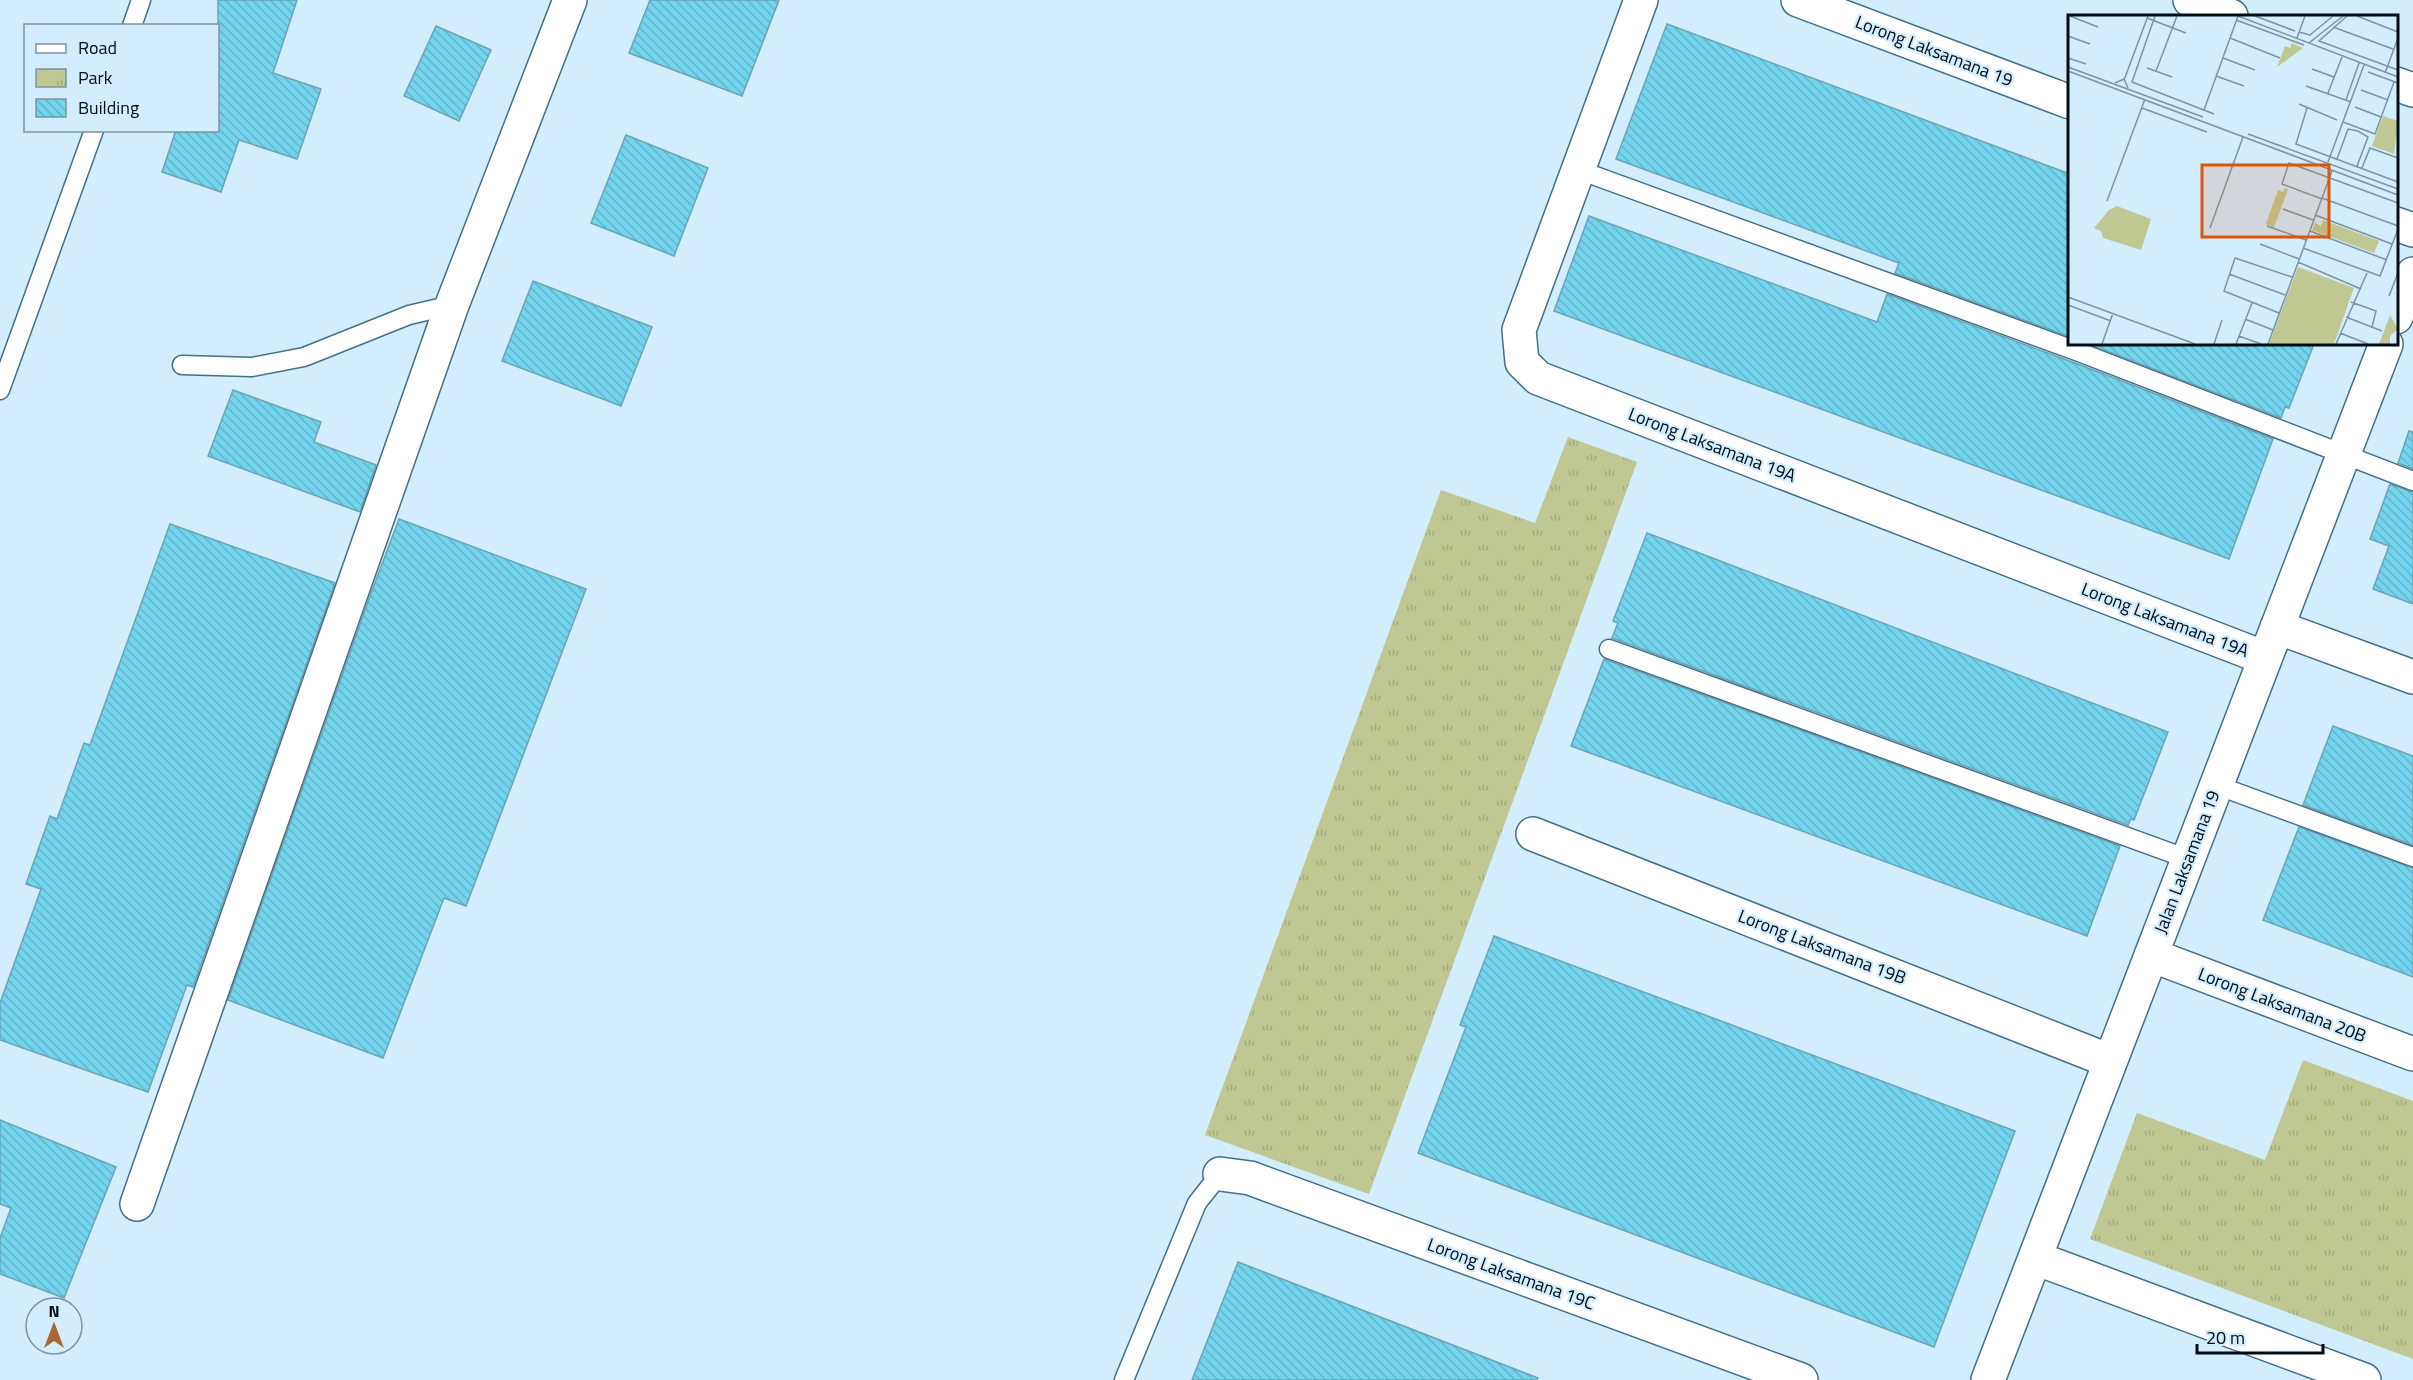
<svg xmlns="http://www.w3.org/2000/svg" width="2413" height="1380" viewBox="0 0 2413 1380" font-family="'Titillium Web',sans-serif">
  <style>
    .park { fill: url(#park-tufts) }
    .building { fill: url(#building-back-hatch); stroke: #6ba4b2; stroke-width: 1.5 }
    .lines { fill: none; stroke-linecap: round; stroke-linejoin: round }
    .lane-casing { stroke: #446f88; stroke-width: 21 }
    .street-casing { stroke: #446f88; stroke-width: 36 }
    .secondary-casing { stroke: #446f88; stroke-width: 36 }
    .lane { stroke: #fff; stroke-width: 18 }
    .street { stroke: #fff; stroke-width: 33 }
    .secondary { stroke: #fff; stroke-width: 33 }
    .labels { text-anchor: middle; stroke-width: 4.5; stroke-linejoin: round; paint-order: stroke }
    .street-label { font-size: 18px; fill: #000d16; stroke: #d1edfe }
    .inset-road { fill: none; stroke: #7d93a1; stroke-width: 1.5 }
    .view { fill: #dc550c; fill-opacity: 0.15; stroke: #dc550c; stroke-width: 3 }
    .inset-edge { fill: none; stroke: #000d16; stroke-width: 3 }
  </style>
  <defs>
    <pattern id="park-tufts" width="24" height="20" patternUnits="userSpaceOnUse" patternTransform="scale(1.5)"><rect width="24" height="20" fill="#bfc892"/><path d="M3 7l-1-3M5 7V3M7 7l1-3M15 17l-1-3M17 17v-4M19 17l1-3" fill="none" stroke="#a2ab7d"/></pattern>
    <pattern id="building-back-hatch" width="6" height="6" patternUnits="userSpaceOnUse" patternTransform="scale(1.5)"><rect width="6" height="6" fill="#73d4ed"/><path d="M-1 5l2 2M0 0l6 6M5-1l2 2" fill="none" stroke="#62b5ca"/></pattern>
  </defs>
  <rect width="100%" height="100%" fill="#d1edfe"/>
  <path class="park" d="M1568 437 1637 462 1369 1194 1205 1135 1441 490 1535 523Z
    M2303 1060 2413 1101V1359L2090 1239 2137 1113 2265 1160Z"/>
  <path class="building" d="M218 0H297L273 73 321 89 297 159 239 140 221 192 162 172 176 130H218Z
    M650 0H779L742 96 629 53Z
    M1667 24 2070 174V337L1895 273 1899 263 1616 159Z
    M436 26 491 50 459 121 404 96Z
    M626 135 708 168 674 256 591 223Z
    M1589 216 1877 322 1887 294 2075 363 2273 439 2229 559 1554 311Z
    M533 281 652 327 621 406 502 361Z
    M2088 344H2314L2289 408 2285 407 2281 418Z
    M233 390 321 422 314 442 376 465 360 512 208 456Z
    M2409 431 2413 432V469L2398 463Z
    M2390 484 2413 492V604L2373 589 2389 546 2370 539Z
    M399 519 586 589 466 906 444 898 383 1058 228 1000 370 596Z
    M170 524 335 583 193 987 187 985 148 1092 0 1040V1003L41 889 26 884 50 816 57 819 84 743 90 745Z
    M1647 533 2168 732 2134 820 2131 819 2128 825 1612 638 1618 623 1613 621Z
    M1604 659 2120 846 2087 936 1571 746Z
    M2333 726 2413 756V845L2303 805Z
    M2299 827 2413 868V977L2263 920Z
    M1494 936 2015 1131 1934 1347 1418 1153 1466 1027 1460 1025Z
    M0 1120 116 1167 64 1298 0 1274V1238L11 1208 0 1204Z
    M1238 1262 1538 1378 1537 1380H1192Z"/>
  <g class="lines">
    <defs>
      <path id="lane" d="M132 26 141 0
        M1579 170 2079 352 2413 481
        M182 365 252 367 304 357 409 315 452 305
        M0 390 94 130
        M1609 649 2188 859
        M2216 785 2413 857
        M1124 1380 1197 1203 1220 1174"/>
      <path id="street" d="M1641 0 1519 330 1522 362 1538 378 2265 658
        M1798 0 2070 102
        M2396 224 2413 230
        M2396 317 2413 274
        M2277 627 2413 677
        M1533 834 2110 1061
        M2151 955 2413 1054
        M1220 1174 1250 1178 1801 1380
        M137 1204 452 305 570 0
        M2035 1258 2364 1380
        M1988 1380 2386 344"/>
      <path id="secondary" d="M2190 0 2231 16
        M2396 84 2413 90"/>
    </defs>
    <use href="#lane" class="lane-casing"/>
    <use href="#street" class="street-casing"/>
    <use href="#secondary" class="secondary-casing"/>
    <use href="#lane" class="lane"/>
    <use href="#street" class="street"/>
    <use href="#secondary" class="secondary"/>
  </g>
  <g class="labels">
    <g class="street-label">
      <text transform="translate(1934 51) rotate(21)" y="6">Lorong Laksamana 19</text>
      <text transform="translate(1712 445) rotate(21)" y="6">Lorong Laksamana 19A</text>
      <text transform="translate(2165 620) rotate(21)" y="6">Lorong Laksamana 19A</text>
      <text transform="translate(2187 862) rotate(-69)" y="6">Jalan Laksamana 19</text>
      <text transform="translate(1822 947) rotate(21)" y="6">Lorong Laksamana 19B</text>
      <text transform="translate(2282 1005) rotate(21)" y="6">Lorong Laksamana 20B</text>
      <text transform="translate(1511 1274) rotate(20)" y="6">Lorong Laksamana 19C</text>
    </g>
  </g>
  <g transform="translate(2068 15)">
    <rect width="330" height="330" fill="#d1edfe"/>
    <path d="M49 191 83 204 73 235 35 223 33 216 26 213 41 195ZM230 252 286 273 266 329H201ZM322 300 330 314 322 321V329H311Z" fill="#bfc892"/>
    <path d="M224 28 235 33 209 52 217 31 222 33ZM315 101 330 106 326 139 304 131ZM217 173 220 174 206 213 198 209 210 175 215 177ZM255 205 311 226 306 238 244 215 247 208 253 211Z" fill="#bfc892"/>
    <path class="inset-road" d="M2 1 30 12M87 1 64 67 146 99M170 1 330 62M187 1 227 16M279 1 251 26 330 55M289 1 330 17M79 3 118 18M168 5 236 30M265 12 325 34M231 17 242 20 265 1M0 21 22 29M162 23 212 43M229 23 237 1M241 28 275 1M0 43 18 49M155 43 187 55M0 52 135 102M79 53 104 62M244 54 266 62M0 56 330 180M88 56 109 1M300 57 330 68M317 58 330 23M148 61 176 71M56 65 80 1M47 68 56 64 60 73M238 71 283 87M293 75 320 85M260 78 274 42M278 85 291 48M231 89 269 105M287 92 313 102M74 93 139 117M239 93 228 129 330 167M136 95 170 1M275 107 307 119 326 67M180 119 330 174M269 144 280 114 290 116 300 122 289 151M260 147 296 50M294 153 302 133 330 143M254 183 330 211M254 184 214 169 221 148 330 188M39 186 77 84M215 194 245 205M247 200 324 229M199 211 238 225M142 213 175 122M242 216 319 245M192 229 231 244M235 233 312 261 330 214M230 247 293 274M161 259 217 280M321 281 330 258M0 282 127 329M283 287 308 296 304 312M0 290 43 306M211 298 156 276 167 243 224 262M278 302 314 316M177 304 205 315M272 318 300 329M171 321 193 329M34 329 45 298M146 329 154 305M168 329 184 288M200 329 264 156M268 329 299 258"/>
    <path class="view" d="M134 150H261V222H134Z"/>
    <rect width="330" height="330" class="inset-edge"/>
  </g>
  <rect x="24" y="24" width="195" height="108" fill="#d1edfe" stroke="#7d93a1" stroke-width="1.5"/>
  <rect x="36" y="44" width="30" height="9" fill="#ffffff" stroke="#7d93a1" stroke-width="1.5"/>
  <text x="78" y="54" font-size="18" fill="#000d16">Road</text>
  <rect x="36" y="69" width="30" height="18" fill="url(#park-tufts)" stroke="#7d93a1" stroke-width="1.5"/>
  <text x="78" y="84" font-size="18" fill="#000d16">Park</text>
  <rect x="36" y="99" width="30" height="18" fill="url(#building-back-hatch)" stroke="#7d93a1" stroke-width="1.5"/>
  <text x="78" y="114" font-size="18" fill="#000d16">Building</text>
  <g transform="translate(54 1326)"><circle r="28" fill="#d1edfe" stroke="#7d93a1" stroke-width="1.5"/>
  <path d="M0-4.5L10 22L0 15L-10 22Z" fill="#a96734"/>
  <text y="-9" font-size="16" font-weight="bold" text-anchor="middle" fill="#000d16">N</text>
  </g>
  <path d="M2197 1344v9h126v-9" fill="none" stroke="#000d16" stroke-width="3"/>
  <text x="2206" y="1344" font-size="18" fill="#000d16" stroke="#d1edfe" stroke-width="4.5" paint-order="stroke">20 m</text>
</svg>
